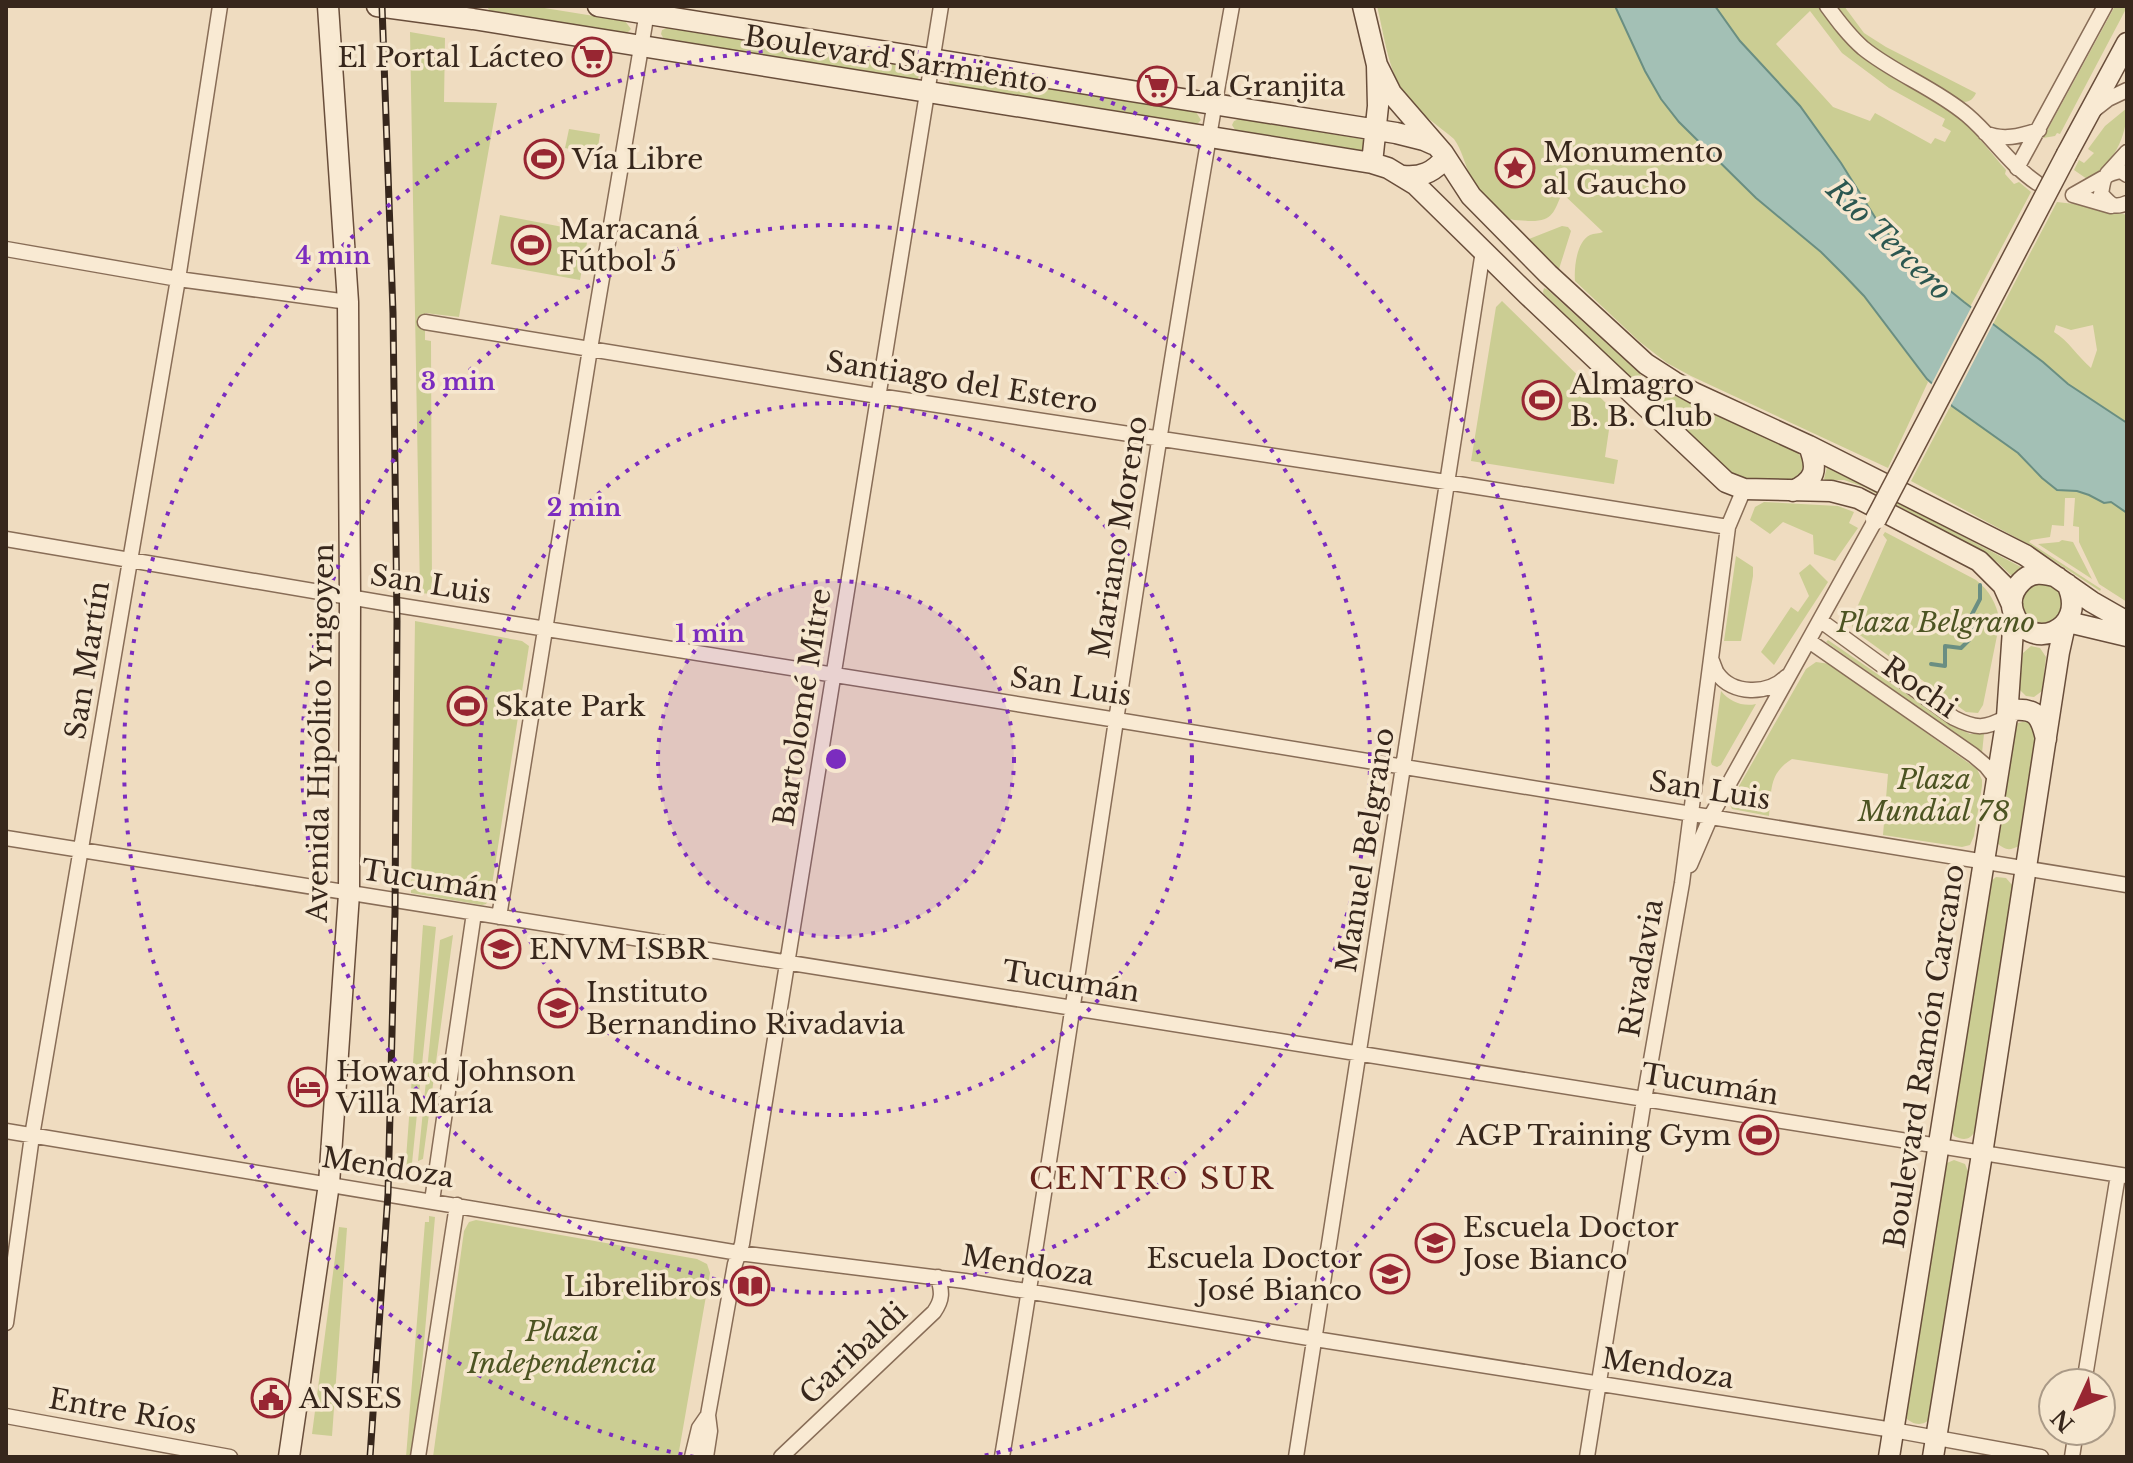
<svg xmlns="http://www.w3.org/2000/svg" width="2133" height="1463" viewBox="0 0 2133 1463" font-family="'Libre Baskerville',serif">
  <style>
    .green { fill: #cbcd93; fill-rule: evenodd }
    .water { fill: #a3c0b5; stroke: #6a8e82; stroke-width: 2 }
    .pier { fill: #efdcc0 }
    .lines { fill: none; stroke-linecap: round; stroke-linejoin: round }
    .stream { stroke: #6a8e82; stroke-width: 4 }
    .minor-casing { stroke: #886d57; stroke-width: 17 }
    .secondary-casing { stroke: #694e3b; stroke-width: 23 }
    .minor { stroke: #f9ead3; stroke-width: 14 }
    .secondary { stroke: #f9ead3; stroke-width: 20 }
    .rail-casing { stroke: #37271c; stroke-width: 7 }
    .rail { stroke: #f6e7cf; stroke-width: 4; stroke-dasharray: 12; stroke-linecap: butt }
    .secondary-bridge-casing { stroke: #694e3b; stroke-width: 23; stroke-linecap: butt }
    .secondary-bridge { stroke: #f9ead3; stroke-width: 20 }
    .ring { fill: none; stroke: #7b2cbf; stroke-width: 4; stroke-dasharray: 4 8 }
    .labels { text-anchor: middle; stroke-width: 7; stroke-linejoin: round; paint-order: stroke }
    .poi-label { font-size: 28px; fill: #37271c; stroke: #f6e7cf; text-anchor: start }
    .street-label { font-size: 28px; fill: #37271c; stroke: #f6e7cf }
    .park-label { font-size: 28px; font-style: italic; fill: #4c5422; stroke: #f6e7cf }
    .water-label { font-size: 30px; font-style: italic; fill: #2b5750; stroke: #f6e7cf }
    .neighbourhood-label { font-size: 30px; letter-spacing: 2px; fill: #64231b; stroke: #f6e7cf }
    .centre { fill: #7b2cbf; stroke: #f6e7cf; stroke-width: 4 }
    .ring-label { font-size: 24px; text-anchor: middle; font-weight: bold; fill: #7b2cbf; stroke: #f6e7cf; stroke-width: 7; stroke-linejoin: round; paint-order: stroke }
  </style>
  <rect width="100%" height="100%" fill="#efdcc0"/>
  <path class="green" d="M487 6H532L625 21 631 29 626 34 490 12Z
    M1377 6H1615L1679 122 1756 197 1821 252 1844 275 1864 296 1928 382 1888 468 1691 376 1667 363 1640 342 1575 281C1574 269 1576 242 1590 235 1594 233 1599 234 1603 232L1562 193C1554 212 1553 222 1528 221 1522 220 1516 221 1510 219 1496 214 1474 187 1469 173 1464 162 1462 150 1454 139 1440 127 1423 116 1411 102 1388 76 1385 38 1377 6Z
    M1715 6H1818C1830 23 1843 40 1859 54 1888 78 1923 93 1954 115 1974 129 1989 151 2006 170L2005 174 2014 184 2019 182 2031 192 1970 307 1907 256 1893 240 1878 222 1841 163 1800 106 1740 41ZM1810 11 1842 53 1889 88 1945 119 1942 126 1951 131 1945 142 1935 138 1931 144 1875 113 1870 121 1833 107 1776 44Z
    M1836 6H1844L1864 33 1886 47 1976 93C1974 98 1970 102 1964 102L1875 49 1855 33Z
    M2115 6 2127 7 2060 134 2057 133 2055 136 2043 138Z
    M667 28 916 67 919 70 920 75 916 81 665 41 661 34 662 30Z
    M410 32 445 38 444 102 497 103 459 317 425 313V340L431 341 432 594 420 593Z
    M956 74 1196 112 1201 120 1195 126 951 86 949 82 950 78Z
    M2127 108C2127 137 2113 165 2087 179L2074 170 2079 160 2084 163 2094 153 2088 149 2105 126Z
    M1239 119 1363 139 1365 140 1363 152 1237 133 1232 125 1234 121Z
    M569 129 600 134 597 154 565 148Z
    M2057 202 2092 206 2127 215V423L2068 384 2043 362 1993 324ZM2056 325 2071 330 2093 325 2097 350 2091 368C2078 357 2068 340 2054 332Z
    M500 215 589 232 580 280 491 264Z
    M1562 226 1568 227 1571 231 1559 269 1529 239Z
    M1544 288 1548 290 1642 376C1688 407 1744 426 1794 450 1807 459 1805 470 1795 480L1746 481 1726 471 1544 294 1543 292Z
    M1502 301 1612 409 1605 457 1618 460 1614 484 1471 461 1496 307Z
    M1951 405 2018 453 2042 478 2057 490 2077 491 2089 495 2104 503 2111 502 2127 513V602L2099 584 2079 542V527L2073 526 2075 498H2065L2064 526 2052 525 2050 537 2031 540 2029 542 2101 589 2100 591 2028 544 1911 481Z
    M1827 467H1831L2021 567 2012 576 1997 562 1984 553 1864 487 1844 480H1825L1824 479Z
    M1764 502 1838 506 1854 512 1849 523 1858 528 1835 561 1814 554 1813 535 1783 522 1770 534 1750 520 1755 507Z
    M1885 532 1976 580C1990 591 1996 603 2000 621L1983 705 1978 713 1966 712 1853 630 1852 624 1855 612 1887 540 1883 535Z
    M2062 540 2073 542 2092 579 2038 544 2059 542Z
    M1736 556 1753 567V576L1741 641H1724Z
    M1810 564 1828 582 1774 665 1761 652 1791 607 1798 612 1809 596 1799 573Z
    M2023 604a20 20 0 1 1 40 0a20 20 0 1 1-40 0Z
    M415 621 522 641 529 646 490 898 486 904 482 905 411 893Z
    M1828 640 1953 726 1970 734H1984L1982 753 1826 642Z
    M2031 646 2040 648 2046 657 2042 691 2034 697 2026 696 2019 689 2023 653Z
    M1816 662 1830 664 1977 769 1982 780V786L1974 836 1970 845 1962 847 1883 835 1888 774 1792 759C1768 774 1772 791 1769 816L1732 809 1730 805 1731 800 1806 669Z
    M1721 691C1730 702 1743 707 1756 704L1721 765 1717 767 1712 765 1711 762Z
    M2027 721 2036 727 2038 735 2019 846C2009 851 2005 850 1997 843L2014 730 2018 723Z
    M1996 877 2006 878 2013 886 1975 1131C1970 1140 1964 1141 1954 1136L1950 1127 1991 881Z
    M423 925 436 927 411 1173H405Z
    M453 935 423 1159 418 1161 440 940Z
    M1954 1160 1965 1164 1969 1174 1930 1418C1924 1427 1912 1425 1905 1417L1943 1170 1947 1163Z
    M429 1216 435 1217 414 1457H406L425 1222H429Z
    M476 1220 697 1259 707 1264 710 1273 678 1457H433L464 1231 469 1222Z
    M339 1227 347 1228 332 1436 312 1434Z"/>
  <path class="water" d="M1615 6H1715L1740 41 1800 106 1841 163 1878 222 1907 256 1964 302 2043 362 2068 384 2127 423V513L2111 502 2104 503 2089 495 2077 491 2057 490 2042 478 2018 453 1952 406 1944 394 1927 379 1864 296 1844 275 1821 252 1756 198 1679 122 1661 99 1645 71Z"/>
  <path class="pier" d="M1973 304 1995 320 1949 409 1941 397 1930 387Z"/>
  <g class="lines">
    <path class="stream" d="M1972 633 1973 626 1969 620 1980 599V585
      M1931 664 1945 666V646L1961 648 1969 640"/>
    <defs>
      <path id="minor" d="M1827 6C1838 21 1849 36 1863 48 1895 74 1935 88 1967 115 1992 136 2009 164 2037 183
        M2094 110 2108 99 2127 90
        M1985 133C2003 141 2020 136 2039 130
        M2017 168 2105 6
        M2107 174 2127 152
        M2127 175 2121 171C2103 175 2104 176 2101 194 2110 204 2113 209 2127 203
        M2103 178 2073 195 2111 206
        M6 249 178 279 348 302
        M425 322 878 396 1446 482 1728 527
        M6 539 396 605 1117 720 2127 885
        M1821 621 1954 718C1976 729 1985 729 2007 717
        M1809 641 1973 755 1986 766 1997 780
        M1712 661C1712 661 1716 672 1717 673 1732 695 1768 695 1786 677
        M6 838 2127 1176
        M1690 865 1711 816 1876 519
        M499 917 590 349 648 6
        M6 1131 739 1253 965 1281 1315 1339 1893 1430 2041 1457
        M432 1201 474 913
        M6 1323 32 1136 178 279 220 6
        M2084 1383 2118 1175
        M6 1416 230 1457
        M418 1457 457 1205
        M692 1457 699 1428 708 1415 735 1264 742 1244 941 6
        M706 1457 710 1431 708 1415
        M781 1457 934 1312C943 1299 942 1292 938 1277
        M1002 1457C1082 974 1145 488 1232 6
        M1296 1457C1362 1056 1419 653 1483 251
        M1587 1457 1644 1100 1682 883 1728 527 1744 489
        M2072 1457 2076 1431"/>
      <path id="secondary" d="M377 6 473 19 1372 163 1388 168 1416 185 1528 295 1726 482 1744 489 1831 491 1858 498 1979 561 2003 585 2012 605
        M598 6 1396 133 1424 140 1433 144
        M1363 6 1377 65 1378 106 1372 163
        M1377 65 1391 93 1443 153 1471 196 1548 274 1646 364 1674 382 1694 393 1809 446 2025 555 2092 602 2127 622
        M2067 154 2127 43
        M1403 176C1421 178 1434 172 1445 158
        M1793 491C1816 480 1818 469 1809 446
        M2057 577C2044 573 2031 571 2021 582 2013 590 2010 601 2013 611 2026 654 2090 632 2067 584
        M2068 622 2127 636
        M2007 717 2013 710C2037 708 2041 717 2046 739
        M289 1457 329 1184 349 894 350 597 348 302 328 6
        M1889 1457 2007 717 2014 615
        M1933 1457 1982 1154 2059 652 2065 625"/>
    </defs>
    <use href="#minor" class="minor-casing"/>
    <use href="#secondary" class="secondary-casing"/>
    <use href="#minor" class="minor"/>
    <use href="#secondary" class="secondary"/>
    <defs>
      <path id="rail" d="M370 1457 388 1194 395 913 397 621 393 313 382 6"/>
    </defs>
    <use href="#rail" class="rail-casing"/>
    <use href="#rail" class="rail"/>
    <defs>
      <path id="secondary-bridge" d="M1876 519 2067 154"/>
    </defs>
    <use href="#secondary-bridge" class="secondary-bridge-casing"/>
    <use href="#secondary-bridge" class="secondary-bridge"/>
  </g>
  <circle cx="836" cy="759" r="178" fill="#7b2cbf" fill-opacity=".12"/>
  <g class="ring">
    <circle cx="836" cy="759" r="178"/>
    <circle cx="836" cy="759" r="356"/>
    <circle cx="836" cy="759" r="534"/>
    <path d="M694 1457A712 712 0 1 1 978 1457"/>
  </g>
  <defs>
    <symbol id="supermarket-ring" viewBox="-11 -11 22 22"><circle r="9.5" fill="#f6e7cf" stroke="#982632" stroke-width="1.5"/><path d="M-6-5.5h2.5l.6 2H6L4.5 2H-2.5L-4.4-4H-6ZM-1.5 3.2a1.3 1.3 0 1 0 .1 0ZM3 3.2a1.3 1.3 0 1 0 .1 0Z" fill="#982632"/></symbol>
    <symbol id="stadium-ring" viewBox="-11 -11 22 22"><circle r="9.5" fill="#f6e7cf" stroke="#982632" stroke-width="1.5"/><path d="M0-5a6.5 5 0 1 0 0 10a6.5 5 0 1 0 0-10ZM-3.5-1.8h7v3.6h-7Z" fill="#982632"/></symbol>
    <symbol id="sight-ring" viewBox="-11 -11 22 22"><circle r="9.5" fill="#f6e7cf" stroke="#982632" stroke-width="1.5"/><path d="M0-6L1.8-2.2L6-1.7L2.9 1.2L3.7 5.4L0 3.3L-3.7 5.4L-2.9 1.2L-6-1.7L-1.8-2.2Z" fill="#982632"/></symbol>
    <symbol id="school-ring" viewBox="-11 -11 22 22"><circle r="9.5" fill="#f6e7cf" stroke="#982632" stroke-width="1.5"/><path d="M0-5L7-2L0 1L-7-2ZM-4 1L0 2.5L4 1V4Q0 6-4 4Z" fill="#982632"/></symbol>
    <symbol id="university-ring" viewBox="-11 -11 22 22"><circle r="9.5" fill="#f6e7cf" stroke="#982632" stroke-width="1.5"/><path d="M0-5L7-2L0 1L-7-2ZM-4 1L0 2.5L4 1V4Q0 6-4 4Z" fill="#982632"/></symbol>
    <symbol id="hotel-ring" viewBox="-11 -11 22 22"><circle r="9.5" fill="#f6e7cf" stroke="#982632" stroke-width="1.5"/><path d="M-6-4.5h1.5V1H6V5H4.5V3h-9V5H-6ZM-4 0a1.8 1.8 0 1 1 3.6 0ZM.5 0V-2.5h3Q6-2.5 6 0Z" fill="#982632"/></symbol>
    <symbol id="library-ring" viewBox="-11 -11 22 22"><circle r="9.5" fill="#f6e7cf" stroke="#982632" stroke-width="1.5"/><path d="M-6-4Q-3-5.5-.7-3.5V5Q-3 3-6 4ZM6-4Q3-5.5 .7-3.5V5Q3 3 6 4Z" fill="#982632"/></symbol>
    <symbol id="civic-ring" viewBox="-11 -11 22 22"><circle r="9.5" fill="#f6e7cf" stroke="#982632" stroke-width="1.5"/><path d="M-.6-6.5H3V-4.5H.6V-3L4-1V1h2V6H-6V1h2V-1L-.6-3ZM-1.2 2.5V6h2.4V2.5Z" fill="#982632"/></symbol>
  </defs>
  <g fill-rule="evenodd">
    <use href="#supermarket-ring" x="570" y="35" width="44" height="44"/>
    <use href="#supermarket-ring" x="1135" y="64" width="44" height="44"/>
    <use href="#stadium-ring" x="522" y="137" width="44" height="44"/>
    <use href="#sight-ring" x="1493" y="146" width="44" height="44"/>
    <use href="#stadium-ring" x="509" y="223" width="44" height="44"/>
    <use href="#stadium-ring" x="1520" y="378" width="44" height="44"/>
    <use href="#stadium-ring" x="445" y="684" width="44" height="44"/>
    <use href="#school-ring" x="479" y="927" width="44" height="44"/>
    <use href="#university-ring" x="536" y="986" width="44" height="44"/>
    <use href="#hotel-ring" x="286" y="1065" width="44" height="44"/>
    <use href="#stadium-ring" x="1737" y="1113" width="44" height="44"/>
    <use href="#school-ring" x="1413" y="1221" width="44" height="44"/>
    <use href="#school-ring" x="1368" y="1252" width="44" height="44"/>
    <use href="#library-ring" x="728" y="1264" width="44" height="44"/>
    <use href="#civic-ring" x="249" y="1376" width="44" height="44"/>
  </g>
  <g class="labels">
    <g class="poi-label">
      <text x="564" y="67" text-anchor="end">El Portal Lácteo</text>
      <text x="1185" y="96">La Granjita</text>
      <text x="1543" y="162">Monumento<tspan x="1543" dy="32">al Gaucho</tspan></text>
      <text x="572" y="169">Vía Libre</text>
      <text x="559" y="239">Maracaná<tspan x="559" dy="32">Fútbol 5</tspan></text>
      <text x="1570" y="394">Almagro<tspan x="1570" dy="32">B. B. Club</tspan></text>
      <text x="495" y="716">Skate Park</text>
      <text x="529" y="959">ENVM ISBR</text>
      <text x="586" y="1002">Instituto<tspan x="586" dy="32">Bernandino Rivadavia</tspan></text>
      <text x="336" y="1081">Howard Johnson<tspan x="336" dy="32">Villa María</tspan></text>
      <text x="1731" y="1145" text-anchor="end">AGP Training Gym</text>
      <text x="1463" y="1237">Escuela Doctor<tspan x="1463" dy="32">Jose Bianco</tspan></text>
      <text x="1362" y="1268" text-anchor="end">Escuela Doctor<tspan x="1362" dy="32">José Bianco</tspan></text>
      <text x="722" y="1296" text-anchor="end">Librelibros</text>
      <text x="299" y="1408">ANSES</text>
    </g>
    <g class="street-label">
      <text transform="translate(896 59) rotate(9)" y="10">Boulevard Sarmiento</text>
      <text transform="translate(962 382) rotate(9)" y="10">Santiago del Estero</text>
      <text transform="translate(1118 537) rotate(-81)" y="10">Mariano Moreno</text>
      <text transform="translate(431 584) rotate(9)" y="10">San Luis</text>
      <text transform="translate(87 660) rotate(-81)" y="10">San Martín</text>
      <text transform="translate(1071 686) rotate(9)" y="10">San Luis</text>
      <text transform="translate(1920 687) rotate(35)" y="10">Rochi</text>
      <text transform="translate(802 707) rotate(-81)" y="10">Bartolomé Mitre</text>
      <text transform="translate(320 733) rotate(-89)" y="10">Avenida Hipólito Yrigoyen</text>
      <text transform="translate(1710 790) rotate(9)" y="10">San Luis</text>
      <text transform="translate(1365 850) rotate(-81)" y="10">Manuel Belgrano</text>
      <text transform="translate(430 880) rotate(9)" y="10">Tucumán</text>
      <text transform="translate(1641 968) rotate(-80)" y="10">Rivadavia</text>
      <text transform="translate(1071 981) rotate(9)" y="10">Tucumán</text>
      <text transform="translate(1924 1056) rotate(-81)" y="10">Boulevard Ramón Carcano</text>
      <text transform="translate(1710 1084) rotate(9)" y="10">Tucumán</text>
      <text transform="translate(388 1167) rotate(9)" y="10">Mendoza</text>
      <text transform="translate(1028 1265) rotate(9)" y="10">Mendoza</text>
      <text transform="translate(853 1353) rotate(-43)" y="10">Garibaldi</text>
      <text transform="translate(1668 1368) rotate(9)" y="10">Mendoza</text>
      <text transform="translate(123 1411) rotate(10)" y="10">Entre Ríos</text>
    </g>
    <g class="park-label">
      <text x="1936" y="632">Plaza Belgrano</text>
      <text x="1934" y="789">Plaza<tspan x="1934" dy="32">Mundial 78</tspan></text>
      <text x="562" y="1341">Plaza<tspan x="562" dy="32">Independencia</tspan></text>
    </g>
    <g class="water-label">
      <text transform="translate(1889 240) rotate(44)" y="10">Río Tercero</text>
    </g>
    <g class="neighbourhood-label">
      <text x="1152" y="1189">CENTRO SUR</text>
    </g>
  </g>
  <circle cx="836" cy="759" r="12" class="centre"/>
  <g class="ring-label">
    <text x="333" y="264">4 min</text>
    <text x="458" y="390">3 min</text>
    <text x="584" y="516">2 min</text>
    <text x="710" y="642">1 min</text>
  </g>
  <rect width="2133" height="1463" fill="none" stroke="#37271c" stroke-width="16"/>
  <g transform="translate(2077 1407) rotate(226)"><circle r="38" fill="#f6e7cf" stroke="#aa9a87" stroke-width="2"/>
  <path d="M0-6L14 30L0 20L-14 30Z" fill="#982632"/>
  <text y="-12" font-size="22" font-weight="bold" text-anchor="middle" fill="#37271c">N</text>
  </g>
</svg>
